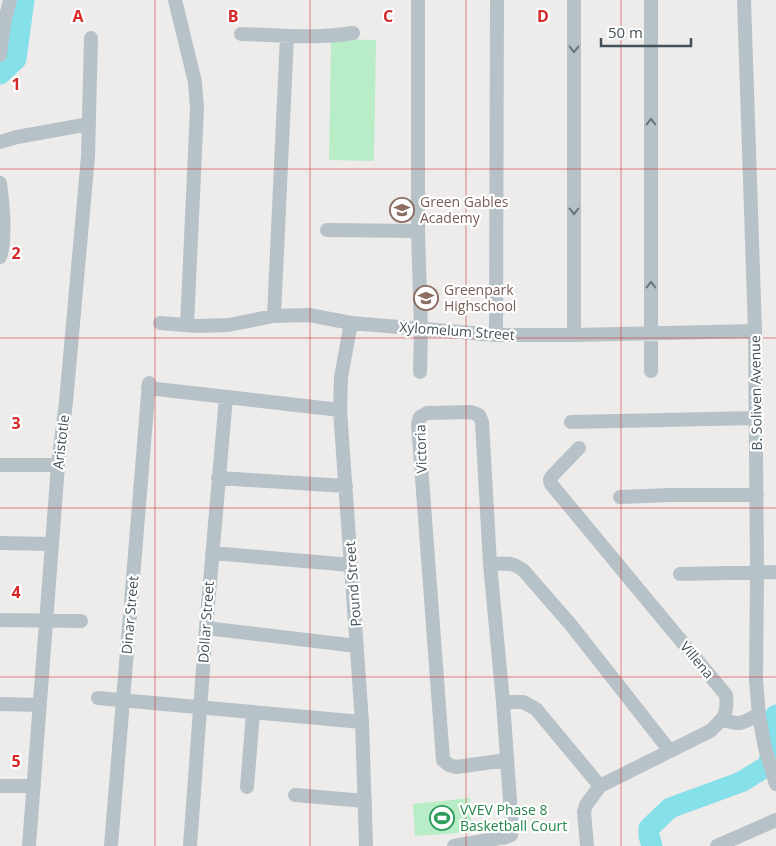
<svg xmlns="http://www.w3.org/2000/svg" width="776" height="846" viewBox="0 0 776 846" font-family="'Open Sans',sans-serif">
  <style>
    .green { fill: #b8edc7 }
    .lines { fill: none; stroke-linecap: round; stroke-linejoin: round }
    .river { stroke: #85e0ea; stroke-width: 21 }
    .minor { stroke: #b6c2c8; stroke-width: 14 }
    .oneway { stroke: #66737a }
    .grid { fill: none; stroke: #d62828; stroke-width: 1; stroke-opacity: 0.55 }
    .labels { text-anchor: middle; stroke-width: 4.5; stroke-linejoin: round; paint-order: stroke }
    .education-label { font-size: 14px; fill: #785e54; stroke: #fff; text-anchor: start }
    .street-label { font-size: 14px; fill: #445158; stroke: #fff }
    .leisure-label { font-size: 14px; fill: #27864d; stroke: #fff; text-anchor: start }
    .grid-label { font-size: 16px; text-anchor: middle; font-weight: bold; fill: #d62828; stroke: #fff; stroke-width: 4.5; stroke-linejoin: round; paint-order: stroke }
  </style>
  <rect width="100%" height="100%" fill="#eeebeb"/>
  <path class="green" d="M331 39 376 40 374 161 329 160Z
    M470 798 472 832 415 836 413 804Z"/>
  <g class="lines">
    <path class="river" d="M0 74 16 59 24 0
      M652 846 649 836V828L670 808 741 782 769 765 774 720 776 715"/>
    <path class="minor" d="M175 0 195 82 197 109 187 325
      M418 0V231L421 329 420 372
      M651 0V371
      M744 0 755 331 757 572 756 680 759 716 765 748 776 784
      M241 34C278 35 316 39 353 33
      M0 55 4 24 10 0
      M0 142 17 137 89 124
      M0 183C3 202 6 240 0 257
      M327 230 418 231
      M274 316 287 36
      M160 323 197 326 228 325 274 316 309 315 351 323 496 335H574L755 331
      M351 323 341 377 340 410 362 722 366 846
      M496 335 497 0
      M574 335V0
      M148 388 340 410
      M571 422 756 418
      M579 448 552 476 550 480 551 484 726 695C728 715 724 718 710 731L600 786 586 805 584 812 587 846
      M0 465H58
      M218 478 346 486
      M620 497 670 495H757
      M0 543 51 544
      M212 553 351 565
      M490 564C506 564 512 561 524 571L571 625 670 751
      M680 574 776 572
      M0 620 81 621
      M206 628 357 646
      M98 698 362 722
      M503 702H523L536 709 600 786
      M0 704 40 705
      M723 719C739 727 745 722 759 714
      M0 786H34
      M247 787 253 713
      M295 795 365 801
      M29 846 58 465 66 402 88 156 91 38
      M111 846 149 383
      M190 846 206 628 226 397
      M454 846 506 837 511 835 512 829 503 702 490 564 482 422 479 415 471 412 427 413 420 417 418 424 443 760 449 765 456 767 507 760
      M717 846 776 820"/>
  </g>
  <defs><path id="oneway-chevron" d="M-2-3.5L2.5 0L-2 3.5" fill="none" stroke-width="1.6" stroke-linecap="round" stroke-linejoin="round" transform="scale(1.25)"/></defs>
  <g class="oneway">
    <use href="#oneway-chevron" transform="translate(574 49) rotate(90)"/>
    <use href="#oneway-chevron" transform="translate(651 122) rotate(-90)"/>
    <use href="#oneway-chevron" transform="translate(574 211) rotate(90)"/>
    <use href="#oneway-chevron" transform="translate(651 285) rotate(-90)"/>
  </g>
  <path class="grid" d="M155 0V846M310 0V846M466 0V846M621 0V846M0 169H776M0 338H776M0 508H776M0 677H776"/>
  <defs>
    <symbol id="school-ring" viewBox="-11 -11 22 22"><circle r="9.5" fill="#fff" stroke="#8d6e63" stroke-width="1.5"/><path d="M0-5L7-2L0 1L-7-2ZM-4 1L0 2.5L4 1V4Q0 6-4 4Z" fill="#8d6e63"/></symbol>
    <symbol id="stadium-ring" viewBox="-11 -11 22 22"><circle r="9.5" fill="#fff" stroke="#2e9e5b" stroke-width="1.5"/><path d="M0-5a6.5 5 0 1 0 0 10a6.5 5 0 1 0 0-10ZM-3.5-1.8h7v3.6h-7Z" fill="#2e9e5b"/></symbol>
  </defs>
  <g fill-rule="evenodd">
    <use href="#school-ring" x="388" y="196" width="28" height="28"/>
    <use href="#school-ring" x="412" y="284" width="28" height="28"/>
    <use href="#stadium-ring" x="428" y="804" width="28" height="28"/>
  </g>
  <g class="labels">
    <g class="education-label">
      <text x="420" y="207">Green Gables<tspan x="420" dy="16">Academy</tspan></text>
      <text x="444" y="295">Greenpark<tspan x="444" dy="16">Highschool</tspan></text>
    </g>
    <g class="street-label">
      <text transform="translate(457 331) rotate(4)" y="5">Xylomelum Street</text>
      <text transform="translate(756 393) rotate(-91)" y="5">B. Soliven Avenue</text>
      <text transform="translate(61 442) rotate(-83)" y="5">Aristotle</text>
      <text transform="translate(421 449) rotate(-92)" y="5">Victoria</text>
      <text transform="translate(353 584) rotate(-94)" y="5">Pound Street</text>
      <text transform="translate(130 615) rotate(-85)" y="5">Dinar Street</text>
      <text transform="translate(206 622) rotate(-86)" y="5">Dollar Street</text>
      <text transform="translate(697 660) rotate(50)" y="5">Villena</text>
    </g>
    <g class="leisure-label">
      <text x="460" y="815">VVEV Phase 8<tspan x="460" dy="16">Basketball Court</tspan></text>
    </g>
  </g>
  <g class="grid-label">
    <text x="78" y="22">A</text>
    <text x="233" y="22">B</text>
    <text x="388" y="22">C</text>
    <text x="543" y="22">D</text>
    <text x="16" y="90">1</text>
    <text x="16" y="259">2</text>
    <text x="16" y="429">3</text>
    <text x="16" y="598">4</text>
    <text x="16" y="767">5</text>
  </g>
  <path d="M601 38v8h90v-8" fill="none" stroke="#445158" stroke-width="2.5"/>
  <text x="608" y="38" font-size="15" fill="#445158" stroke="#ffffff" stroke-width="4" paint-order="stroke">50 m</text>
</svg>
